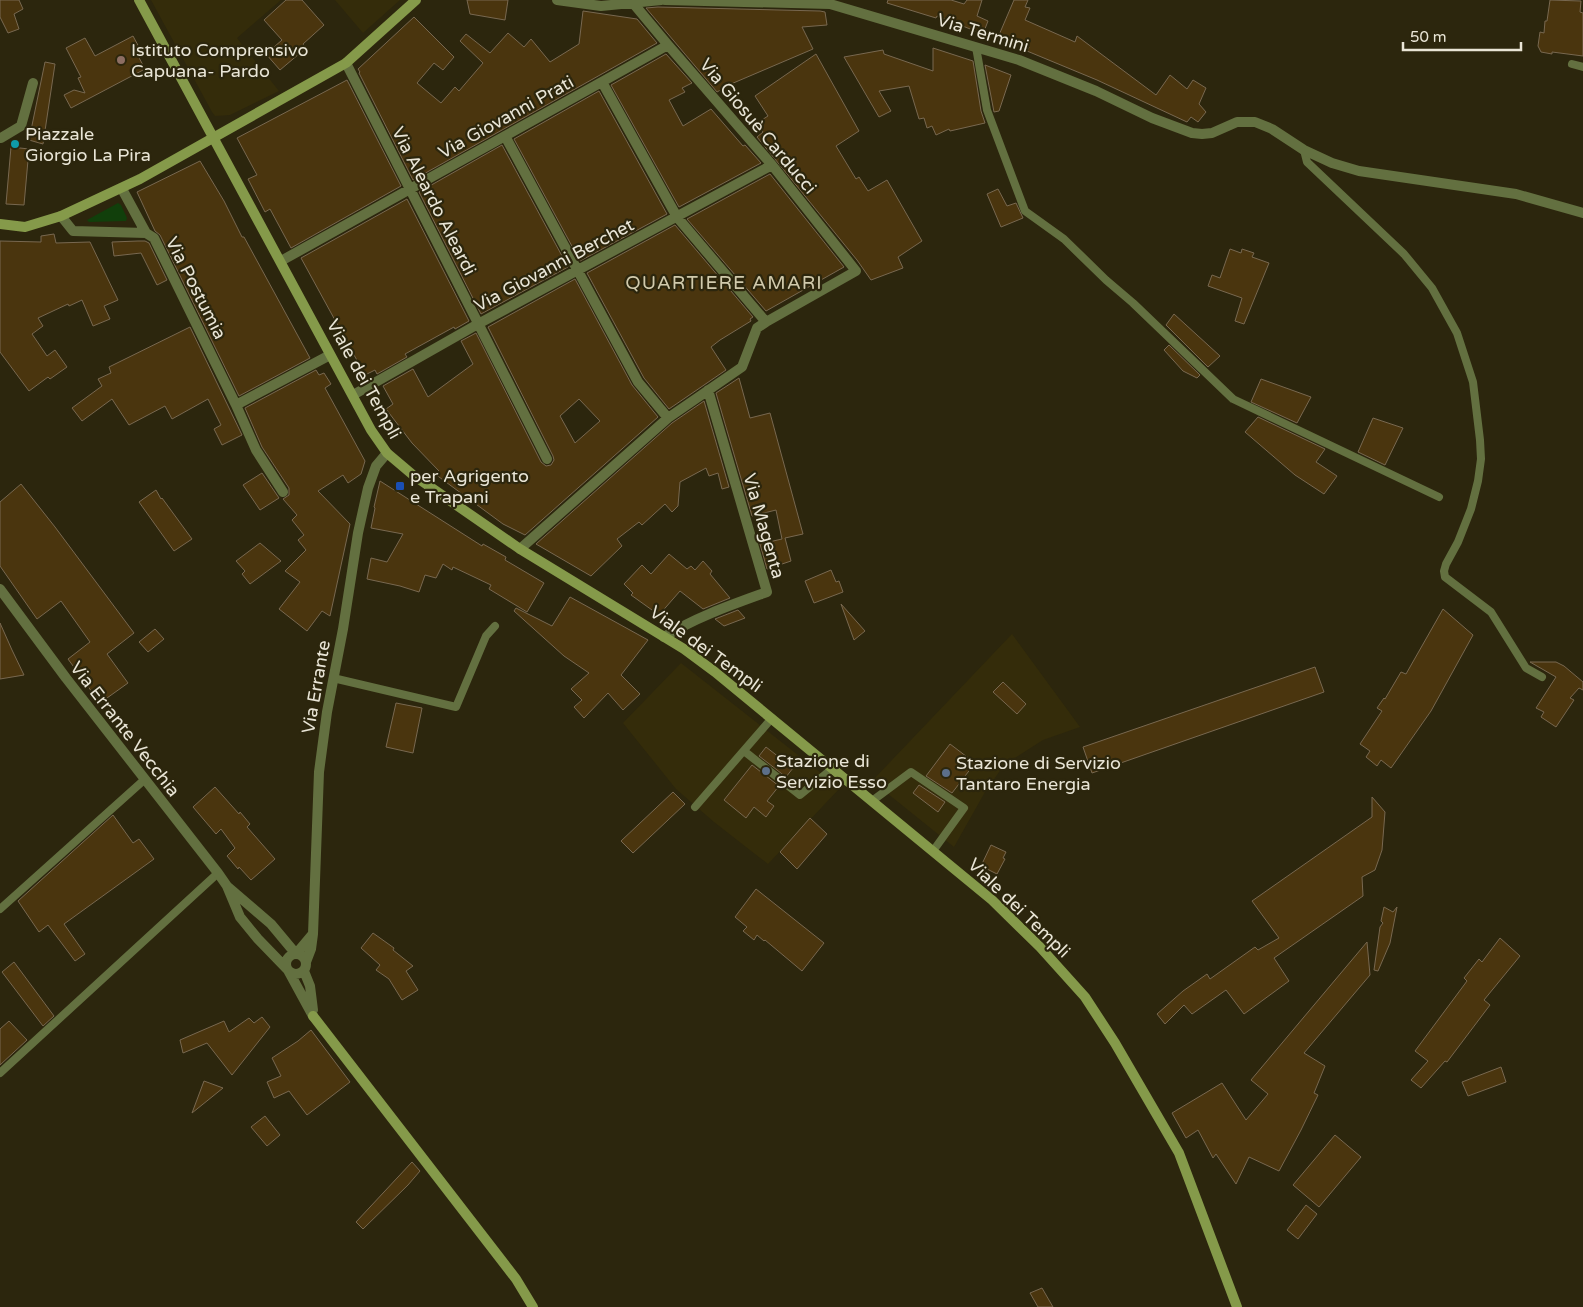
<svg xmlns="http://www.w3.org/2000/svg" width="1583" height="1307" viewBox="0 0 1583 1307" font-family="'Varela Round',sans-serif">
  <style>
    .built { fill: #342c0a }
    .green { fill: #113f0b }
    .building { fill: #4a350e; stroke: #786850; fill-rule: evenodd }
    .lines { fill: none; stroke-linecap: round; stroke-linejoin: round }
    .lane { stroke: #637040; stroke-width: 8 }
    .street { stroke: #637040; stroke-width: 10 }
    .secondary { stroke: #859a4a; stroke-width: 10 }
    .education-dot { fill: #8d6e63; stroke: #2c260d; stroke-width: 2 }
    .culture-dot { fill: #0f9aa8; stroke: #2c260d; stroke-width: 2 }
    .transit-dot { fill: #1a4fb4; stroke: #2c260d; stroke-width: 2 }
    .service-dot { fill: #5c6f8a; stroke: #2c260d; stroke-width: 2 }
    .labels { text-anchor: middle; stroke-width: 4.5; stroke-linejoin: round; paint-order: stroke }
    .street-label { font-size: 18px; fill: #e9e5d6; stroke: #2c260d }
    .poi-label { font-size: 18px; fill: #e9e5d6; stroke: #2c260d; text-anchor: start }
    .neighbourhood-label { font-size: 19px; letter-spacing: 1px; fill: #d1caac; stroke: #2c260d }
  </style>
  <rect width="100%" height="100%" fill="#2c260d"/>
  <path class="built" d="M151 0H281L237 38 279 91 230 115 215 116 212 112Z
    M335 0H400L363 33Z
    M1012 634 1080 727 1043 740 1004 765 985 792 954 847 872 781Z
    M681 663 840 788 768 864 714 822 676 789 623 723Z"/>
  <path class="green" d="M118 203 121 205 127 218 126 221 89 222 87 220Z"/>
  <path class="building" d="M0 0H19L23 9 14 14 19 29 8 33 0 17Z
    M286 0H302L324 25 303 44 306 48 280 70 266 54 282 40 264 20Z
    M467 0H508L505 20 470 14Z
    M888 0H951L964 4 967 0H982L977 16 988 21 983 34 937 16 936 18 887 3Z
    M1014 0H1028L1025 7 1030 8 1025 20 1075 42 1077 36 1156 95 1170 75 1187 89 1193 80 1206 88 1199 104 1206 112 1198 122 1191 117 1187 122 1097 80 1027 51 1029 47 999 35Z
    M1550 0 1581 1 1580 12 1583 13V56L1552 52V54L1541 52 1538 46 1540 32 1544 33 1545 21H1547Z
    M658 7 820 11 825 12 827 25 802 27 813 49 731 84 717 92 646 8Z
    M583 11 637 19 657 43 413 180 359 73 360 72 358 69 414 17 454 57 443 70 434 63 417 83 441 103 455 87 459 91 483 63 460 41 466 34 490 53 508 33 524 47 531 39 550 62 579 44Z
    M133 36 140 49 136 52 145 69 71 108 64 95 74 90 85 93 78 78 81 77 66 48 85 38 95 56Z
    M933 48 973 61 981 111 985 123 950 131 949 129 936 135 932 126 927 128 924 118 919 119 909 86 879 91 891 111 879 117 844 57 883 50 884 54 933 71Z
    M666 54 692 83 682 88 685 92 669 100 683 126 711 109 743 146 745 145 761 163 679 207 611 85Z
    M816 54 859 131 836 146 856 179 859 177 868 191 887 180 922 241 898 257 903 268 871 280 857 260 757 137 763 132 757 123 768 116 755 96Z
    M45 62 55 64 43 144 29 140Z
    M985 65 1011 75 999 111 994 112Z
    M347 80 401 186 291 248 270 209 265 212 248 179 257 175 237 138Z
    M599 91 667 214 580 261 514 139Z
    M502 145 568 267 481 314 419 192Z
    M11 147 29 149 24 205 6 204Z
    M200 161 224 201 242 237H244L310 358 239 396 160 235 155 231 137 192Z
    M770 174 844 267 766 311 687 219Z
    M998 189 1007 206 1016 203 1023 218 1001 227 987 194Z
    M407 199 469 321 455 329 454 327 405 354 407 357 377 374 375 370 365 375 301 258Z
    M675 225 753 317 750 319 751 321 720 340 711 347 726 370 669 409 644 378 587 273Z
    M54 234 56 243 90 242 118 300 104 306 110 319 93 326 82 300 69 306 68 304 38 318 43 326 32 334 47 356 55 350 67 367 50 379 48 377 29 391 0 352V241L41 242V236Z
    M138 241H145L149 243 167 280 157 285 141 253 114 256 112 242Z
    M1230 249 1241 253 1242 249 1254 253 1252 257 1269 263 1244 324 1235 321 1242 298 1208 286 1212 275 1220 278Z
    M575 279 632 385 658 417 525 535 503 524 435 474 439 471 412 443 386 409 393 404 383 386 413 369 428 397 473 364 461 341 476 333 541 462 546 466 551 465 554 460 553 456 488 327ZM579 399 600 421 575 443 560 416Z
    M1174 314 1220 356 1208 367 1166 325Z
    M190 327 242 435 222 445 214 429 221 425 208 399 172 419 165 406 129 425 112 399 82 421 72 408 102 386 98 379 111 373 109 367Z
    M1169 345 1200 375 1197 378 1183 371 1164 350Z
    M316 370 319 375 324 373 331 384 325 388 365 461 361 474 348 483 343 475 318 491 350 524 330 616 322 611 307 631 279 609 300 582 285 571 306 550 298 540 304 535 292 520 297 515 283 499 289 495V488L262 447 245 408Z
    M739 378 750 418 770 413 803 534 785 538 791 561 767 569 760 544 782 539 776 510 752 516 716 393Z
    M1261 379 1311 397 1297 423 1251 402Z
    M704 401 729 487 722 489 718 473 709 476 706 468 680 482 678 506 672 512 665 504 642 525 639 522 617 539 622 546 591 576 536 544 672 423Z
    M1258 417 1325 449 1316 462 1337 476 1324 494 1295 475 1245 432Z
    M1373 418 1403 428 1385 465 1358 452Z
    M262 473 279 498 260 510 243 485Z
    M380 481 482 546 483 544 506 557 505 560 544 583 527 612 489 589 491 585 453 567 452 570 443 564 436 578 425 575 419 592 400 586 367 579 371 558 387 562 403 534 371 528 375 508 374 507Z
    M21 484 55 527 134 633 107 654 128 683 100 703 68 659 90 642 61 601 37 619 0 566V502Z
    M156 490 161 499 162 498 192 539 174 551 139 502Z
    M260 543 281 561 250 584 242 574 245 571 236 561Z
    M669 554 687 569 691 566 695 570 703 561 712 571 710 574 730 598 703 609 680 591 659 615 631 595 633 593 624 584 642 565 651 574Z
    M831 570 836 582 839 581 843 592 814 603 805 581Z
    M570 597 648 640 621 675 640 694 623 710 608 693 584 718 574 707 582 700 571 689 589 673 564 656 514 611 516 608 552 626Z
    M841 604 865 631 854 640Z
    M1443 609 1473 635 1431 711 1391 768 1381 760 1377 766 1366 757 1370 751 1360 744 1382 711 1377 708 1384 698 1385 699 1401 672 1406 674Z
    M738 610 745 618 724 626 715 619Z
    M0 623 12 650 24 675 0 679Z
    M155 629 164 639 148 652 139 642Z
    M1530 662H1556L1564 666 1583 682V690L1579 688 1570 698 1574 700 1556 727 1541 717 1544 712 1536 708 1556 677Z
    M1315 667 1324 692 1092 773 1083 747Z
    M1003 682 1026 704 1017 714 993 692Z
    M396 703 422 708 413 753 386 747Z
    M950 744 975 763 952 793 926 776Z
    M766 747 793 768 786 777 759 756Z
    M752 765 779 786 767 801 774 806 766 817 754 807 746 818 724 800Z
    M919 785 945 802 938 812 913 793Z
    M215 787 239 814 240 812 250 824 247 827 275 859 251 880 239 867 238 869 227 856 235 848 221 829 216 834 193 807Z
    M673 792 685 804 633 853 621 841Z
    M1372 797 1385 812 1382 850 1375 870 1362 877 1363 896 1274 958 1289 981 1244 1014 1226 990 1192 1014 1184 1005 1165 1024 1157 1014 1183 991 1207 974 1210 979 1255 947 1258 950 1279 938 1252 901 1372 817Z
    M113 815 133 843 139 839 154 859 64 924 85 954 75 961 48 925 39 932 18 901Z
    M810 818 827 834 797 869 780 852Z
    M991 845 1006 852 1003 858 1005 859 997 874 981 866Z
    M756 889 824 943 802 971 765 940 764 941 757 935 754 940 743 931 747 927 735 917Z
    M1384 907 1393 912 1397 907 1390 943 1378 971 1374 970 1380 927 1383 923 1381 921Z
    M373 933 394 948 393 950 413 966 406 971 418 990 402 1000 389 979 376 970 380 965 361 948Z
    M1500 938 1520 956 1484 1000 1490 1005 1447 1062 1445 1061 1421 1088 1411 1080 1428 1061 1415 1051 1467 981 1464 978 1479 959 1482 962Z
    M1367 942 1370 975 1304 1053 1325 1066 1314 1093 1318 1095 1301 1130 1279 1171 1249 1157 1236 1184 1216 1154 1213 1158 1198 1130 1186 1138 1172 1113 1222 1083 1246 1120 1268 1094 1251 1080Z
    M14 962 54 1016 43 1026 2 972Z
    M262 1017 270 1027 232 1075 207 1043 183 1053 180 1040 224 1021 229 1032 249 1018 254 1023Z
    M9 1021 27 1040 0 1065V1029Z
    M311 1030 350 1082 307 1115 289 1091 274 1098 267 1082 281 1076 272 1058 298 1041Z
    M1501 1067 1506 1082 1468 1096 1462 1082Z
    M204 1081 223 1088 192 1113Z
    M265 1116 280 1135 267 1146 251 1127Z
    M1335 1135 1361 1157 1319 1207 1293 1185Z
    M412 1162 420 1171 408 1185 363 1229 356 1222Z
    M1306 1205 1317 1214 1298 1239 1287 1230Z
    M1042 1288 1053 1307H1038L1030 1293Z"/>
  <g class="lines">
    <path class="lane" d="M976 47 987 110 1025 211 1064 239 1106 280 1133 303 1233 399 1439 497
      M1572 64 1583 67
      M1304 150 1307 162 1404 254 1432 288 1457 333 1473 382 1480 440 1481 459 1478 481 1471 509 1458 542 1446 564 1444 571 1445 577 1491 612 1526 668 1542 677
      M333 678 456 707 486 636 495 626
      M744 751 800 795 833 768
      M872 801 911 772 964 808 933 851
      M695 807 772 718
      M0 909 144 780
      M0 1073 218 873"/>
    <path class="street" d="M557 0 601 6 661 0
      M665 0 830 4 1019 60 1096 91 1152 118 1192 133 1202 134 1212 133 1237 122H1255L1272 129 1304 150 1332 163 1359 171 1516 194 1583 213
      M346 63 547 459
      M602 82 677 217 766 322
      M505 136 638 382 668 418
      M1 138 21 126 33 83
      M122 189 146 233 154 238 236 405 256 450 283 492
      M61 216 73 231 146 233
      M281 261 668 45
      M353 395 478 324 772 165
      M236 405 330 355
      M520 549 668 418 742 367 757 328 766 322 856 271 772 165 668 45 633 3
      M0 589 66 678 218 873 227 886 240 917 258 939 288 970 313 1016
      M664 637C696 617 731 605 767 592L708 390
      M228 887 271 924 296 954 312 935
      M286 964a10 10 0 1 1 20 0a10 10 0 1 1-20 0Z
      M306 962 311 949 313 934 319 772 327 712 343 629 358 533 368 488 376 466 387 453
      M304 971 310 986 313 1010"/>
    <path class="secondary" d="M139 0 371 430 387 453 413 475 520 549 684 649 715 672 992 900 1040 947 1085 997 1115 1043 1179 1153 1237 1307
      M0 224 25 227 61 216 140 179 346 63 416 0
      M313 1016 516 1279 533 1307"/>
  </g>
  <circle class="education-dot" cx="121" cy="60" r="5"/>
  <circle class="culture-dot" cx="15" cy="144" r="5"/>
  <rect class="transit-dot" x="395" y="481" width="10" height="10" rx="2.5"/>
  <g class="service-dot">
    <circle cx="766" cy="771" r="5"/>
    <circle cx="946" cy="773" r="5"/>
  </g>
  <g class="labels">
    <g class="street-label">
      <text transform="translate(983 33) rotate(17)" y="6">Via Termini</text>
      <text transform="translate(506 117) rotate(-29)" y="6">Via Giovanni Prati</text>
      <text transform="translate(758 126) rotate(50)" y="6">Via Giosuè Carducci</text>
      <text transform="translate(434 201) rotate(63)" y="6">Via Aleardo Aleardi</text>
      <text transform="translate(554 265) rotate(-28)" y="6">Via Giovanni Berchet</text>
      <text transform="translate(196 288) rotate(63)" y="6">Via Postumia</text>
      <text transform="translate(364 379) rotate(61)" y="6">Viale dei Templi</text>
      <text transform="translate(764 526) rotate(74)" y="6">Via Magenta</text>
      <text transform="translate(706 649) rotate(36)" y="6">Viale dei Templi</text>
      <text transform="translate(316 687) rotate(-80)" y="6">Via Errante</text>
      <text transform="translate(125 729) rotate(52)" y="6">Via Errante Vecchia</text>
      <text transform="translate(1019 908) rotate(44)" y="6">Viale dei Templi</text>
    </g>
    <g class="poi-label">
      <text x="131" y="56">Istituto Comprensivo<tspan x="131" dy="21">Capuana- Pardo</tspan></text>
      <text x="25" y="140">Piazzale<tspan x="25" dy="21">Giorgio La Pira</tspan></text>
      <text x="410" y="482">per Agrigento<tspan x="410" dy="21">e Trapani</tspan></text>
      <text x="776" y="767">Stazione di<tspan x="776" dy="21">Servizio Esso</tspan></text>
      <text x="956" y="769">Stazione di Servizio<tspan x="956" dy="21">Tantaro Energia</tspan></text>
    </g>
    <g class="neighbourhood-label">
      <text x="724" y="289">QUARTIERE AMARI</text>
    </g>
  </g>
  <path d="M1403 42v8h118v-8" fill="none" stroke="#e9e5d6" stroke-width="2.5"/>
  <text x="1410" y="42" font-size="15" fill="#e9e5d6" stroke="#2c260d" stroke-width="4" paint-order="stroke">50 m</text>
</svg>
